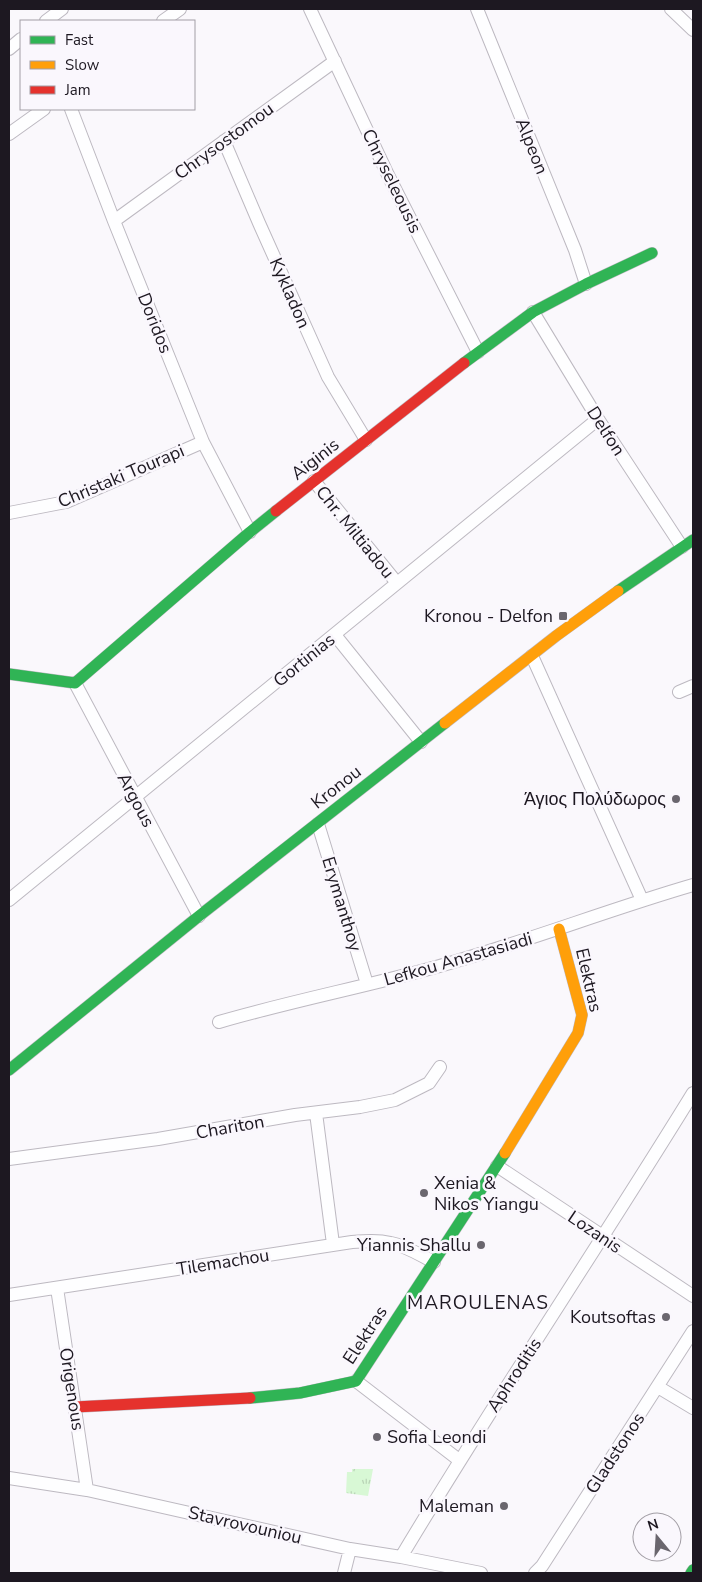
<svg xmlns="http://www.w3.org/2000/svg" width="702" height="1582" viewBox="0 0 702 1582" font-family="'Nunito Sans',sans-serif">
  <style>
    .grass { fill: url(#grass-tufts) }
    .lines { fill: none; stroke-linecap: round; stroke-linejoin: round }
    .street-casing { stroke: #bdb9c1; stroke-width: 14 }
    .fast-casing { stroke: #bdb9c1; stroke-width: 12 }
    .slow-casing { stroke: #bdb9c1; stroke-width: 12 }
    .jam-casing { stroke: #bdb9c1; stroke-width: 12 }
    .street { stroke: #fefeff; stroke-width: 12 }
    .fast { stroke: #30b455; stroke-width: 11 }
    .slow { stroke: #ff9f0a; stroke-width: 11 }
    .jam { stroke: #e5322d; stroke-width: 11 }
    .poi-dot { fill: #6a666e; stroke: #faf7fd; stroke-width: 2 }
    .labels { text-anchor: middle; stroke-width: 5; stroke-linejoin: round; paint-order: stroke }
    .street-label { font-size: 18px; fill: #1d1821; stroke: #faf7fd }
    .poi-label { font-size: 18px; fill: #1d1821; stroke: #faf7fd; text-anchor: end }
    .neighbourhood-label { font-size: 19px; letter-spacing: 1px; fill: #1d1821; stroke: #faf7fd }
  </style>
  <defs>
    <pattern id="grass-tufts" width="24" height="20" patternUnits="userSpaceOnUse" patternTransform="scale(1.25)"><rect width="24" height="20" fill="#d8f8d5"/><path d="M3 7l-1-3M5 7V3M7 7l1-3M15 17l-1-3M17 17v-4M19 17l1-3" fill="none" stroke="#b9d4b7"/></pattern>
  </defs>
  <rect width="100%" height="100%" fill="#faf8fc"/>
  <path class="grass" d="M352 1469H373L368 1496 346 1493 347 1472H352Z"/>
  <g class="lines">
    <defs>
      <path id="street" d="M310 9 388 175 478 352
        M477 9 575 250 586 284
        M671 9 693 30
        M46 21 62 9
        M163 21 180 9
        M9 49 21 39
        M71 109 114 221 203 442 250 532
        M9 134 44 109
        M224 141 259 223 328 377 366 440
        M114 221 335 61
        M533 312 598 419 682 547
        M314 481 397 583
        M9 513 66 502 203 442
        M335 635 421 742
        M532 656 642 900
        M75 683 199 916
        M679 692 693 686
        M318 824 367 984
        M9 900 598 419
        M219 1022C291 1001 364 987 436 967 523 943 607 910 693 885
        M316 1113 333 1244
        M9 1159 158 1139 295 1115 360 1107 395 1100 429 1083 440 1067
        M497 1166 693 1296
        M57 1288 87 1490
        M9 1295 352 1242C365 1241 378 1240 391 1243 406 1246 420 1255 434 1262
        M356 1381 459 1460
        M658 1387 693 1408
        M9 1478 87 1490 350 1549 401 1557 481 1573
        M401 1557C495 1400 597 1249 693 1093
        M344 1573 350 1549
        M535 1573 542 1566 693 1331"/>
      <path id="fast" d="M464 363 533 312 586 284 652 253
        M618 591 693 540
        M9 674 75 683 250 532 276 511
        M9 1070 199 916 445 723
        M250 1398 300 1393 356 1381 505 1153
        M691 1573 693 1570"/>
      <path id="slow" d="M445 723 556 636 618 591
        M505 1153 578 1033 582 1015 559 929"/>
      <path id="jam" d="M276 511 464 363
        M75 1407 250 1398"/>
    </defs>
    <use href="#street" class="street-casing"/>
    <use href="#fast" class="fast-casing"/>
    <use href="#slow" class="slow-casing"/>
    <use href="#jam" class="jam-casing"/>
    <use href="#street" class="street"/>
    <use href="#fast" class="fast"/>
    <use href="#slow" class="slow"/>
    <use href="#jam" class="jam"/>
  </g>
  <g class="poi-dot">
    <rect x="558" y="611" width="10" height="10" rx="2.5"/>
    <circle cx="676" cy="799" r="5"/>
    <circle cx="424" cy="1193" r="5"/>
    <circle cx="481" cy="1245" r="5"/>
    <circle cx="666" cy="1317" r="5"/>
    <circle cx="377" cy="1437" r="5"/>
    <circle cx="504" cy="1506" r="5"/>
  </g>
  <g class="labels">
    <g class="street-label">
      <text transform="translate(224 141) rotate(-36)" y="6">Chrysostomou</text>
      <text transform="translate(532 146) rotate(68)" y="6">Alpeon</text>
      <text transform="translate(392 181) rotate(64)" y="6">Chryseleousis</text>
      <text transform="translate(290 293) rotate(66)" y="6">Kykladon</text>
      <text transform="translate(155 323) rotate(68)" y="6">Doridos</text>
      <text transform="translate(606 431) rotate(57)" y="6">Delfon</text>
      <text transform="translate(315 459) rotate(-38)" y="6">Aiginis</text>
      <text transform="translate(121 476) rotate(-23)" y="6">Christaki Tourapi</text>
      <text transform="translate(355 532) rotate(51)" y="6">Chr. Miltiadou</text>
      <text transform="translate(304 660) rotate(-39)" y="6">Gortinias</text>
      <text transform="translate(336 787) rotate(-38)" y="6">Kronou</text>
      <text transform="translate(136 800) rotate(62)" y="6">Argous</text>
      <text transform="translate(342 904) rotate(73)" y="6">Erymanthoy</text>
      <text transform="translate(458 959) rotate(-16)" y="6">Lefkou Anastasiadi</text>
      <text transform="translate(589 980) rotate(77)" y="6">Elektras</text>
      <text transform="translate(230 1127) rotate(-10)" y="6">Chariton</text>
      <text transform="translate(595 1232) rotate(34)" y="6">Lozanis</text>
      <text transform="translate(223 1262) rotate(-9)" y="6">Tilemachou</text>
      <text transform="translate(365 1335) rotate(-57)" y="6">Elektras</text>
      <text transform="translate(514 1375) rotate(-57)" y="6">Aphroditis</text>
      <text transform="translate(72 1389) rotate(81)" y="6">Origenous</text>
      <text transform="translate(615 1453) rotate(-57)" y="6">Gladstonos</text>
      <text transform="translate(245 1525) rotate(13)" y="6">Stavrovouniou</text>
    </g>
    <g class="poi-label">
      <text x="553" y="622">Kronou - Delfon</text>
      <text x="666" y="805">Άγιος Πολύδωρος</text>
      <text x="434" y="1189" text-anchor="start">Xenia &amp;<tspan x="434" dy="21">Nikos Yiangu</tspan></text>
      <text x="471" y="1251">Yiannis Shallu</text>
      <text x="656" y="1323">Koutsoftas</text>
      <text x="387" y="1443" text-anchor="start">Sofia Leondi</text>
      <text x="494" y="1512">Maleman</text>
    </g>
    <g class="neighbourhood-label">
      <text x="478" y="1309">MAROULENAS</text>
    </g>
  </g>
  <rect width="702" height="1582" fill="none" stroke="#1d1821" stroke-width="20"/>
  <rect x="20" y="20" width="175" height="90" fill="#faf7fd" stroke="#a29ea5"/>
  <rect x="30" y="36" width="25" height="8" fill="#30b455" stroke="#a29ea5"/>
  <text x="65" y="45" font-size="15" fill="#1d1821">Fast</text>
  <rect x="30" y="61" width="25" height="8" fill="#ff9f0a" stroke="#a29ea5"/>
  <text x="65" y="70" font-size="15" fill="#1d1821">Slow</text>
  <rect x="30" y="86" width="25" height="8" fill="#e5322d" stroke="#a29ea5"/>
  <text x="65" y="95" font-size="15" fill="#1d1821">Jam</text>
  <g transform="translate(657 1537) rotate(342)"><circle r="24" fill="#faf7fd" stroke="#a29ea5"/>
  <path d="M0-4L9 19L0 12L-9 19Z" fill="#6a666e"/>
  <text y="-8" font-size="14" font-weight="bold" text-anchor="middle" fill="#1d1821">N</text>
  </g>
</svg>
